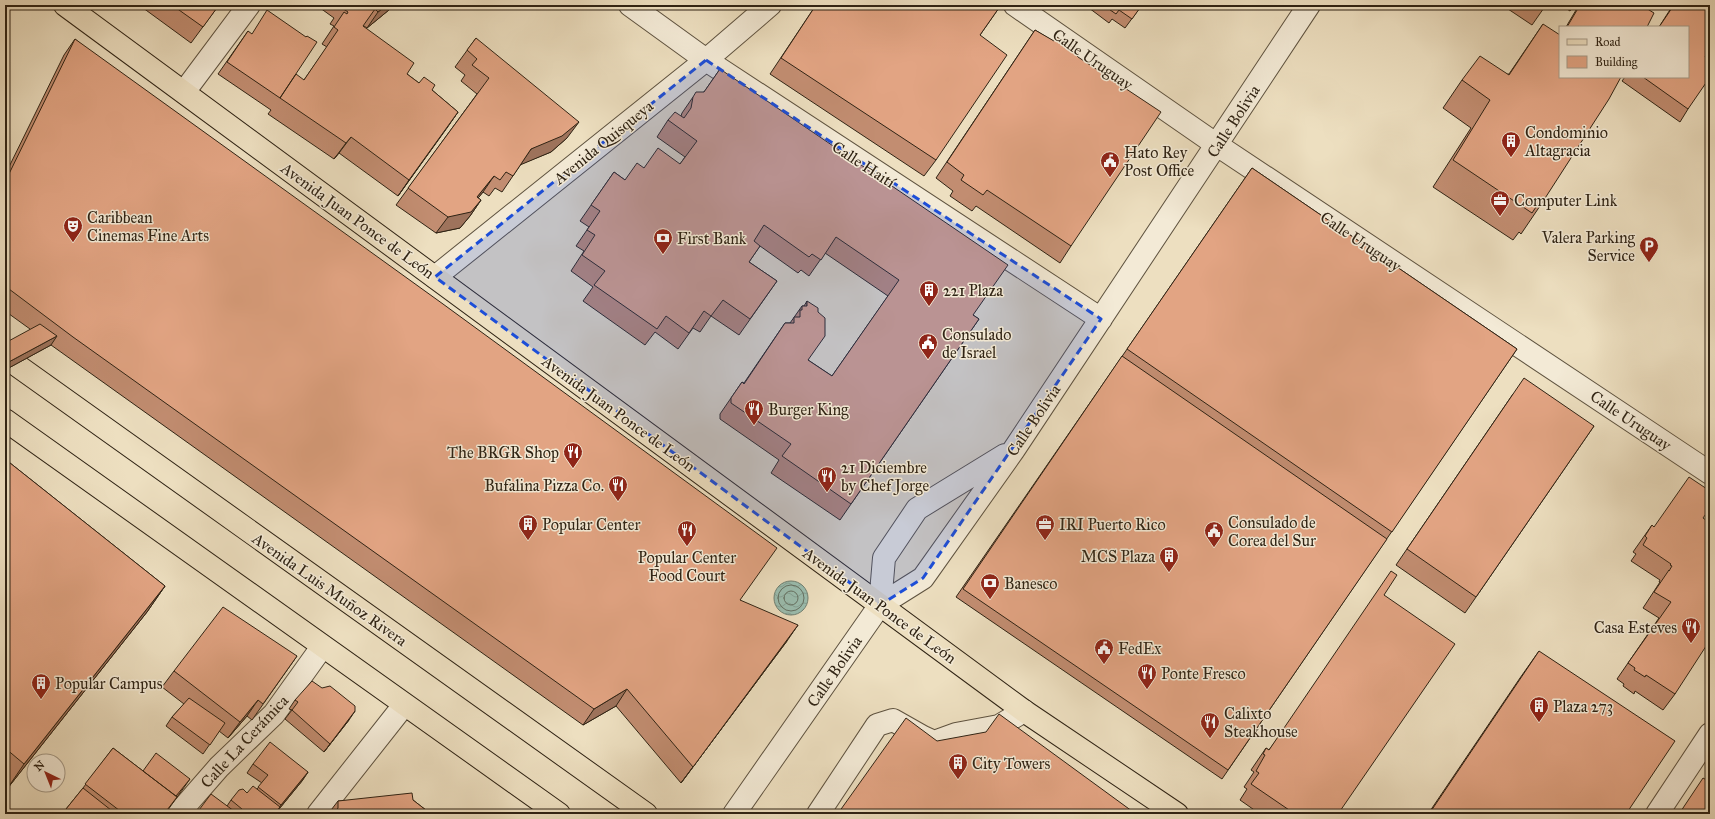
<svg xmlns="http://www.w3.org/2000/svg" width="1715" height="819" viewBox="0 0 1715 819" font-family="'IM FELL Great Primer',serif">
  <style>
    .water { fill: url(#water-waves); stroke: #6f7f71 }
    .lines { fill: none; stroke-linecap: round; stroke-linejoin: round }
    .shore { stroke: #647062; stroke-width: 1 }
    .minor-casing { stroke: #5e523f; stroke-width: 24 }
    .major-casing { stroke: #2f2314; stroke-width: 24 }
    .minor { stroke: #f3ead6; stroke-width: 22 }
    .major { stroke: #eddfc0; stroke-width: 22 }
    .wall { fill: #c28d71; stroke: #2f2314 }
    .shaded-wall { fill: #9e735c; stroke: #2f2314 }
    .building { fill: #e2a483; stroke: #2f2314 }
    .marked { fill: #1d4ed8; fill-opacity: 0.2; stroke: #1d4ed8; stroke-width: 3; stroke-dasharray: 8 5; stroke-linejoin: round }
    .labels { text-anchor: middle; stroke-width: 3; stroke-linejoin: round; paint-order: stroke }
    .street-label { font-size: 16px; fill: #2f2314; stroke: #f3ead6 }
    .poi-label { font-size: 16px; fill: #2f2314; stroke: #f3ead6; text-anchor: start }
  </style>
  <defs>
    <pattern id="water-waves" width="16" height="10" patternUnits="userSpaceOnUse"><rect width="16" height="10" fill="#9abdaf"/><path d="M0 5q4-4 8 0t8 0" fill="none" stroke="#85a296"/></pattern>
  </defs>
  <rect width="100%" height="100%" fill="#eddfc0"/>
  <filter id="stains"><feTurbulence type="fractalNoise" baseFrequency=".005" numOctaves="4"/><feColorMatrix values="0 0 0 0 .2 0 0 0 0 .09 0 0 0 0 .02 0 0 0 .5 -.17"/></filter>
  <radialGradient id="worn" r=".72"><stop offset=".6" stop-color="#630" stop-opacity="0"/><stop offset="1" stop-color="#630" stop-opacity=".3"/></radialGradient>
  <path class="water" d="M774 598a17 17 0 1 1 34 0a17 17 0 1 1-34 0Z"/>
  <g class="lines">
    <path class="shore" d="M778 598a13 13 0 1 1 26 0a13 13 0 1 1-26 0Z
      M784 598a7 7 0 1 1 14 0a7 7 0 1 1-14 0Z"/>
    <defs>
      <path id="minor" d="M630 5 706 60 1101 319
        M1015 5 1217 145 1710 473
        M184 92 249 5
        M435 277 706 60 770 5
        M880 605 884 558 917 509 1005 455
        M178 814 219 767 274 714 322 647
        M318 814 404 705
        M734 814 880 605 923 578 1013 451 1309 5
        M818 814 877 725 893 720 923 737 934 742 956 734 999 726 1024 711
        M1657 814 1710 734"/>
      <path id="major" d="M65 5 1024 711 1177 814
        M15 364 646 814
        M5 420 559 814"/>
    </defs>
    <use href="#minor" class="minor-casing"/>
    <use href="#major" class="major-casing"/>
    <use href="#minor" class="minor"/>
    <use href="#major" class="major"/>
  </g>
  <path class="wall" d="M139 5H219L191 43Z
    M316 5H395L367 28 364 26H363L407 74 419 83 432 90 458 112 398 196 339 153 334 159 268 114 271 110 218 74 248 31 283 94 304 80 327 47 322 44 334 26 330 24 334 18Z
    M397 5H404L402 8Z
    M816 5H1001L980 35 936 160 924 176 770 74Z
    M1091 5H1142L1125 28 1112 19 1109 23 1089 8Z
    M1502 5H1546L1532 25Z
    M1561 5H1574L1570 11Z
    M1579 5H1641L1647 27H1566Z
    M1673 5H1710L1705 57 1688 109 1680 122 1622 81 1625 77H1688V27H1659Z
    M1543 24 1540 206 1521 234 1519 232 1513 240 1433 187 1471 128 1443 108 1462 80 1509 74Z
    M1035 30 1076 55 1071 246 1060 263 976 206 972 211 950 196 953 191 936 178Z
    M476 38 567 138 551 152 521 164 502 192 495 188 489 196 483 192 478 198 481 200 470 216 460 228 436 233 396 205 477 94 461 81 465 75 455 67Z
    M75 39 740 600 787 641 681 783 616 706 583 725 51 345 5 370 30 329 5 311V175L64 55Z
    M720 69 973 315 979 319 840 520 771 473 779 460 720 419V414L742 382 744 383 785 323H790L802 306H804L807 301 808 360 832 376 888 296 825 253 809 276 801 270 798 273 760 246 749 262 777 281 739 335 711 316 700 332 693 328 678 349 655 332 645 345 583 301 593 287 571 271 584 251 576 246 589 227 580 221 614 172 625 180 644 168 680 164 685 157 657 137 668 120 681 116 682 113 693 97 704 92Z
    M1252 168 1517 349 1222 779 956 597Z
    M1513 394 1594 426 1465 613 1396 565Z
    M5 459 165 586 147 612 7 789 5 788Z
    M1703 518 1675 694 1663 710 1635 691 1634 694 1623 686 1624 684 1617 679 1659 618 1643 608 1660 582H1659L1660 580 1631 561 1636 554 1633 552 1652 525 1654 527Z
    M1384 595 1338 814H1260L1240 800 1247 789 1244 787 1254 772 1251 770 1266 748 1269 750Z
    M1539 651 1626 814H1428L1520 678Z
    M297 656 252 720 247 716 228 738 219 731 203 754 166 726 172 717 184 704 162 687 174 671Z
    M295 700 349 720 324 752 285 719 292 710 289 709Z
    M113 748 143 771 190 779 165 814H62L83 788Z
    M253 764 308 772 302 781 275 814H196L227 806 231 800 247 793 257 789 262 783 247 773Z
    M413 800 431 814H328L338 801Z"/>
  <path class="shaded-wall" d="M387 5H395L367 28 378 12Z
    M458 112 447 128 398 196 409 180Z
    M579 122 567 138 551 152 520 165 531 149Z
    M351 137 339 153 334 159 346 143Z
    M494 176 483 192 466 213 477 197Z
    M481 200 470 216 460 228 436 233 448 217Z
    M57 336 51 345 5 370V364Z
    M165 586 147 612 7 789 24 764Z
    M798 625 787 641 681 783 693 767Z
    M627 689 616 706 583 725 594 709Z
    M258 700 247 716 228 738 240 722Z
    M355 711 349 720 324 752 330 744Z
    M308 772 302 781 275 814 281 805Z"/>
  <path class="building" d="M172 5H219L203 27Z
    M343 5H387L378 12 375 9 363 26 414 63 407 74 419 83 424 77 435 85 432 90 458 112 409 180 351 137 346 143 280 98 296 74 304 80 338 30 334 27 344 12 347 14 348 12 342 8Z
    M816 5H1001L980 35 1007 55 936 160 781 58Z
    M1103 5H1142L1132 19 1119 10 1116 14Z
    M1538 5H1546L1543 9Z
    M1580 5H1641L1654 13 1647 27H1567Z
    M1674 5H1710V50L1705 57 1710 61V77L1688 109 1643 77H1688V27H1659Z
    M267 10 306 37 307 36 317 42 280 98 227 62 248 31 252 34Z
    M1543 24 1560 35V77H1621L1609 99 1540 206 1538 204 1532 213 1453 160 1490 100 1462 80 1480 56 1509 75Z
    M1035 30 1054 41 1057 37 1078 51 1076 55 1078 57 1161 112 1071 246 987 190 983 195 961 180 964 175 947 162Z
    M476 38 579 122 562 136 531 149 513 176 506 172 500 180 494 176 477 197 481 200 471 212 448 217 408 188 489 78 472 65 477 59 467 50Z
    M75 39 443 304 777 548 740 600 798 625 693 767 627 689 594 709 73 337 5 286V182Z
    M720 69 1008 265 973 315 979 319 851 504 782 456 791 444 731 403V398L742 382 744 384 785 323H794V317H800V310H802V306H807V301L818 308V312L825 318V336L808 360 832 376 899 280 836 237 821 260 812 254 809 257 764 225 754 241 760 246 749 262 777 281 750 319 723 300 711 316 704 311 689 333 666 316 657 329 594 285 605 271 582 255 595 235 587 230 600 211 591 205 614 172 625 180 637 163 644 168 658 148 680 164 697 141 668 120 675 112 684 118 691 108 693 97 696 92H704Z
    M1252 168 1517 349 1392 532 1127 349Z
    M40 324 57 336 5 364V343Z
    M1122 356 1387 539 1228 770 963 589Z
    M1524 378 1594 426 1476 597 1407 549Z
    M5 459 165 586 24 764 5 748Z
    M1689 477 1710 491V508L1703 518 1710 523V640L1675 694 1646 675 1645 677 1634 670 1635 668 1628 663 1671 602 1654 592 1669 570V571L1672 566 1670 565 1671 564 1643 545 1647 538 1645 536 1652 525 1654 527Z
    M1391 571 1397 575 1384 595 1455 644 1338 814H1295L1251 784 1259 773 1256 771 1265 755 1263 754 1266 748 1269 750Z
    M223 607 297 656 263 704 258 700 240 722 174 671Z
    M1539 651 1675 741 1626 814H1429Z
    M312 681 322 688 330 686 355 706V711L330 744 292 710 298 702 295 700Z
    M189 698 225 723 210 745 172 717Z
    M999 714 1136 814H842L839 812 906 718 937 741 986 732Z
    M270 742 308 772 281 805 258 787 268 775 253 764Z
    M113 748 177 797 164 814H124L85 784Z
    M156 753 190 779 176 796 143 771Z
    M1703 778 1710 782V814H1679Z
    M253 786 280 807 274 814H248L231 800 239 790 243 789 247 793Z
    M83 788 116 814H62Z
    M412 793 413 800 431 814H334L338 808V801Z
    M211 794 238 814H196Z"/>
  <path class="marked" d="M706 60 1101 319 923 578 880 605 435 277Z"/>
  <defs>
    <symbol id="building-pin" viewBox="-11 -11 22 30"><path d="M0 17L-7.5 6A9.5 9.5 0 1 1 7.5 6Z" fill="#8f2418" stroke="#f3ead6"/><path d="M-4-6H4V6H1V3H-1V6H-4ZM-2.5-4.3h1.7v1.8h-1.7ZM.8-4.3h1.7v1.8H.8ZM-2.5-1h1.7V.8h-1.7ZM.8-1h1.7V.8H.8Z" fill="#fff"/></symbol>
    <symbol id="civic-pin" viewBox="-11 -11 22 30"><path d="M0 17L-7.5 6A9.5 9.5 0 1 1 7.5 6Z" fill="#8f2418" stroke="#f3ead6"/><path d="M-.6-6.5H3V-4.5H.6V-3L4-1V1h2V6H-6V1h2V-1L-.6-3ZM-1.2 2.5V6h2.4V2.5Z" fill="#fff"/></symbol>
    <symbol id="office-pin" viewBox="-11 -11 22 30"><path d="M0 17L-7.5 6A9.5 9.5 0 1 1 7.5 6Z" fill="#8f2418" stroke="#f3ead6"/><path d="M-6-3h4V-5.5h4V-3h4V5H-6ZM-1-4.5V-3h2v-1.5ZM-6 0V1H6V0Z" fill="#fff"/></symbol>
    <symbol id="theatre-pin" viewBox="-11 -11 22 30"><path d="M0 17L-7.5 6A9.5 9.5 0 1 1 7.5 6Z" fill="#8f2418" stroke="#f3ead6"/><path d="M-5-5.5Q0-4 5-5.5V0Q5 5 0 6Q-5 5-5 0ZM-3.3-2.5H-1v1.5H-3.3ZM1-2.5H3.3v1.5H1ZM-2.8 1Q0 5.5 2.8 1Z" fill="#fff"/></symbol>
    <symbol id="bank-pin" viewBox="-11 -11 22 30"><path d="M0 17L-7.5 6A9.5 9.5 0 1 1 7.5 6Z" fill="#8f2418" stroke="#f3ead6"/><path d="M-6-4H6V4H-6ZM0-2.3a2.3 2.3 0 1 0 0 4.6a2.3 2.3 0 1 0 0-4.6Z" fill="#fff"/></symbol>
    <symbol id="parking-pin" viewBox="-11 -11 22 30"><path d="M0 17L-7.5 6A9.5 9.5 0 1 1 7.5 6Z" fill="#8f2418" stroke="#f3ead6"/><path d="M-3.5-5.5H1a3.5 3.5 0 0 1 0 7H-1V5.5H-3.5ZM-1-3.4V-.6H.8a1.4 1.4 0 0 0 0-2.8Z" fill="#fff"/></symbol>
    <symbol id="restaurant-pin" viewBox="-11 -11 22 30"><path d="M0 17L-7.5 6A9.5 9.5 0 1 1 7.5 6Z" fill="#8f2418" stroke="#f3ead6"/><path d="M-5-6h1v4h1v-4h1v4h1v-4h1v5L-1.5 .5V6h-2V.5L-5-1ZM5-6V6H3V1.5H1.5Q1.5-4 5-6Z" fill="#fff"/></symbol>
  </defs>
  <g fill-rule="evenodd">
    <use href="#building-pin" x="1500" y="130" width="22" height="30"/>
    <use href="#civic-pin" x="1099" y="150" width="22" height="30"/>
    <use href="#office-pin" x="1489" y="189" width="22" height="30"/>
    <use href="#theatre-pin" x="62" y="215" width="22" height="30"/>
    <use href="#bank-pin" x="652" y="227" width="22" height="30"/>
    <use href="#parking-pin" x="1638" y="235" width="22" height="30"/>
    <use href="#building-pin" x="918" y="279" width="22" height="30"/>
    <use href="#civic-pin" x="917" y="332" width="22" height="30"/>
    <use href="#restaurant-pin" x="743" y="398" width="22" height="30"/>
    <use href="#restaurant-pin" x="562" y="441" width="22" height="30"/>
    <use href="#restaurant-pin" x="816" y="465" width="22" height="30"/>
    <use href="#restaurant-pin" x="607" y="474" width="22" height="30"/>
    <use href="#building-pin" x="517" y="513" width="22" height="30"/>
    <use href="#office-pin" x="1034" y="513" width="22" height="30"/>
    <use href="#restaurant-pin" x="676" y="519" width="22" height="30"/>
    <use href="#civic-pin" x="1203" y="520" width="22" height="30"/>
    <use href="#building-pin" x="1158" y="545" width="22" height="30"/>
    <use href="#bank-pin" x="979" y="572" width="22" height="30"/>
    <use href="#restaurant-pin" x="1680" y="616" width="22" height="30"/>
    <use href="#civic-pin" x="1093" y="637" width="22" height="30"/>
    <use href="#restaurant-pin" x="1136" y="662" width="22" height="30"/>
    <use href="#building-pin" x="30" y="672" width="22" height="30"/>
    <use href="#building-pin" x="1528" y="695" width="22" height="30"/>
    <use href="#restaurant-pin" x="1199" y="711" width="22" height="30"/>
    <use href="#building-pin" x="947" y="752" width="22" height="30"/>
  </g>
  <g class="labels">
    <g class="street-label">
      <text transform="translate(1093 59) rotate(35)" y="6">Calle Uruguay</text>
      <text transform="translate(1233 121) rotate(-57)" y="6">Calle Bolivia</text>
      <text transform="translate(603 142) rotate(-39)" y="6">Avenida Quisqueya</text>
      <text transform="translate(864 164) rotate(33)" y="6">Calle Haití</text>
      <text transform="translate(358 220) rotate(36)" y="6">Avenida Juan Ponce de León</text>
      <text transform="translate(1361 241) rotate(34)" y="6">Calle Uruguay</text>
      <text transform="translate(619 413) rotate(36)" y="6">Avenida Juan Ponce de León</text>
      <text transform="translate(1033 420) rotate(-56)" y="6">Calle Bolivia</text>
      <text transform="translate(1631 420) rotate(34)" y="6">Calle Uruguay</text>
      <text transform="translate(330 589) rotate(35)" y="6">Avenida Luis Muñoz Rivera</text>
      <text transform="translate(880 605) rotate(36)" y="6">Avenida Juan Ponce de León</text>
      <text transform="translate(834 671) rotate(-55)" y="6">Calle Bolivia</text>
      <text transform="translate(244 741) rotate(-47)" y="6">Calle La Cerámica</text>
    </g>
    <g class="poi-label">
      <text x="1525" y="138">Condominio<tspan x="1525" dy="18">Altagracia</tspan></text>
      <text x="1124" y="158">Hato Rey<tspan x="1124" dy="18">Post Office</tspan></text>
      <text x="1514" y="206">Computer Link</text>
      <text x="87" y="223">Caribbean<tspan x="87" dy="18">Cinemas Fine Arts</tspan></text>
      <text x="1635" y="243" text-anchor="end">Valera Parking<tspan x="1635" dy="18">Service</tspan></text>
      <text x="677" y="244">First Bank</text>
      <text x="943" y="296">221 Plaza</text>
      <text x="942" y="340">Consulado<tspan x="942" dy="18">de Israel</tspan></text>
      <text x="768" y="415">Burger King</text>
      <text x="559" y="458" text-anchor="end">The BRGR Shop</text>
      <text x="841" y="473">21 Diciembre<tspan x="841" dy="18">by Chef Jorge</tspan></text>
      <text x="604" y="491" text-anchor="end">Bufalina Pizza Co.</text>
      <text x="1228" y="528">Consulado de<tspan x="1228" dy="18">Corea del Sur</tspan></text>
      <text x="542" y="530">Popular Center</text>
      <text x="1059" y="530">IRI Puerto Rico</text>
      <text x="1155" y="562" text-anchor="end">MCS Plaza</text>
      <text x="687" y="563" text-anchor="middle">Popular Center<tspan x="687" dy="18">Food Court</tspan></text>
      <text x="1004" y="589">Banesco</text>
      <text x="1677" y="633" text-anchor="end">Casa Esteves</text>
      <text x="1118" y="654">FedEx</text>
      <text x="1161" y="679">Ponte Fresco</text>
      <text x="55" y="689">Popular Campus</text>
      <text x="1553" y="712">Plaza 273</text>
      <text x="1224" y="719">Calixto<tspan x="1224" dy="18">Steakhouse</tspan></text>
      <text x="972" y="769">City Towers</text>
    </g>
  </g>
  <rect width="1715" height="819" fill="none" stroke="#eddfc0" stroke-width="20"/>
  <rect x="6" y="6" width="1703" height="807" fill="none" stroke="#2f2314" stroke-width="2"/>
  <rect x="10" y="10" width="1695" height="799" fill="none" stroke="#2f2314"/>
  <rect x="1559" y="26" width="130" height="52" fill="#f3ead6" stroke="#a59a88"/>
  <rect x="1567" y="39" width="20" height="6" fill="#eddfc0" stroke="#a59a88"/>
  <text x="1595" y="46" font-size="12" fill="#2f2314">Road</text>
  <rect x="1567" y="56" width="20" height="12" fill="#e2a483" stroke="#a59a88"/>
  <text x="1595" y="66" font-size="12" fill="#2f2314">Building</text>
  <g transform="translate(46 773) rotate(317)"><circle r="19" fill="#f3ead6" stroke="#a59a88"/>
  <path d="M0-3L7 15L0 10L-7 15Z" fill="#8f2418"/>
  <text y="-6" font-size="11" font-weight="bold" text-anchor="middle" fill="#2f2314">N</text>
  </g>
  <rect width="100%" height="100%" filter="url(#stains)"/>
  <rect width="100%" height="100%" fill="url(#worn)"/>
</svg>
